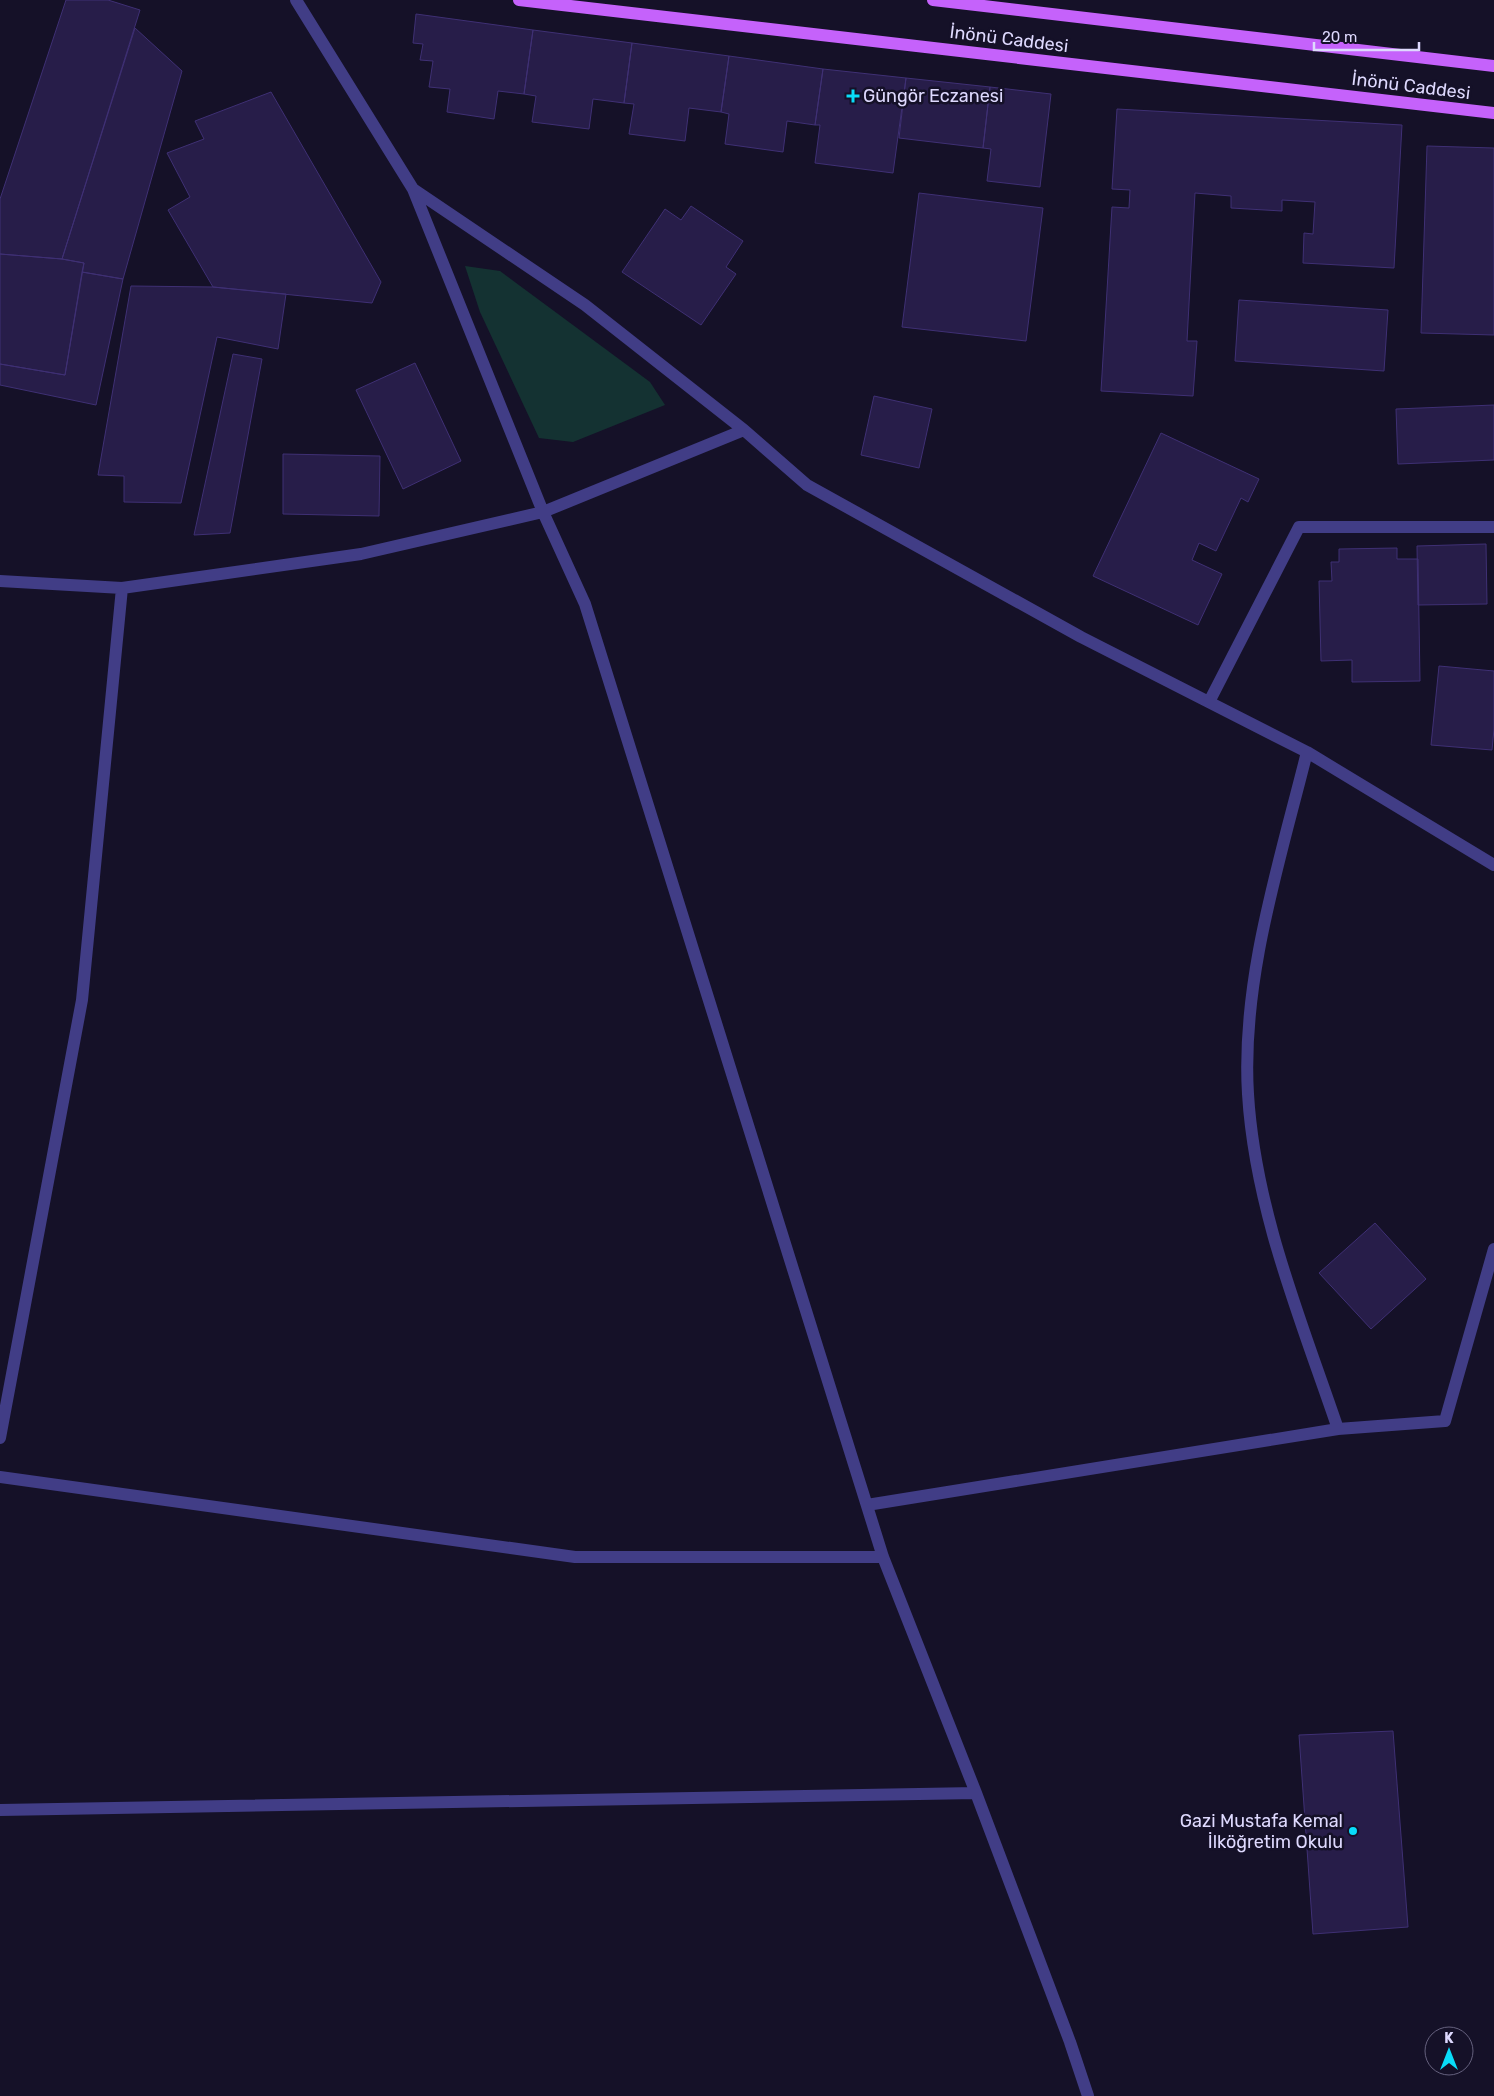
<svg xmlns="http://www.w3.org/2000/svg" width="1494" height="2096" viewBox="0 0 1494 2096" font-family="Rubik,sans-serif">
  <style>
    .green { fill: #143232 }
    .building { fill: #271d49; stroke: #3f3074 }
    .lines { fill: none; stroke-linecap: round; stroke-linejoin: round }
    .minor { stroke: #413d86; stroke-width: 12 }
    .major { stroke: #c562fb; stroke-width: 12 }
    .poi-dot { fill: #09dcf9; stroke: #151128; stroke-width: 2 }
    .labels { text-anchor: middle; stroke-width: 5; stroke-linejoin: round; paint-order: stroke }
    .street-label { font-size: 18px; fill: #ded9fe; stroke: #151128 }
    .poi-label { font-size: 18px; fill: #ded9fe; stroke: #151128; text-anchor: start }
  </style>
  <rect width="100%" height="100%" fill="#151128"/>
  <path class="green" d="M465 266 500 271 650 382 665 405 573 442 539 438 480 312Z"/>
  <path class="building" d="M66 0H108L140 10 62 259 0 254V199Z
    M416 14 533 30 524 94 498 91 494 119 447 112 450 89 429 87 433 61 420 60 423 44 413 43Z
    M135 28 182 71 123 279 82 272 84 263 62 259Z
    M533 30 632 43 624 103 593 99 589 129 532 122 536 96 524 94Z
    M632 43 729 56 721 112 689 108 685 141 629 134 634 104 624 103Z
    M729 56 823 69 815 125 787 121 783 152 725 144 729 114 721 112Z
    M823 69 906 78 893 173 815 163 820 125H815Z
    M906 78 990 87 983 148 899 138Z
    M990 87 1051 94 1040 187 987 181 991 149 983 148Z
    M271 92 381 282 372 303 213 287 168 210 190 197 167 153 204 139 195 121Z
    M1117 109 1402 125 1394 268 1303 263 1304 233 1313 234 1315 202 1282 200V211L1231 208V196L1195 193 1187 341H1197L1193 396 1101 391 1112 207 1129 208 1130 190 1112 189Z
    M1427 146 1494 148V335L1421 333Z
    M919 193 1043 208 1026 341 902 327Z
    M691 206 743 241 726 267 736 274 701 325 622 272 665 209 681 220Z
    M0 254 62 259 84 263 65 375 0 364Z
    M82 272 123 279 96 405 0 385V364L65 375Z
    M131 286 213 287 286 294 278 349 217 337 181 503 124 502V476L98 475Z
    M1239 300 1388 310 1384 371 1235 361Z
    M233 354 262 359 230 533 194 535Z
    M415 363 461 461 403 489 356 390Z
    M874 396 932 409 919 468 861 455Z
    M1494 405V460L1398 464 1396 409Z
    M1161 433 1259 479 1248 502 1241 498 1216 551 1199 543 1192 560 1222 574 1198 625 1093 576Z
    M283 454 380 456 379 516 283 514Z
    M1486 544 1487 604 1418 605 1417 546Z
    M1397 548V559H1418L1420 681 1352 682V660L1321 661 1319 581H1332L1331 562H1339V549Z
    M1439 666 1494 671V729L1492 750 1431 745Z
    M1375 1223 1426 1279 1371 1329 1319 1273Z
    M1393 1731 1408 1927 1313 1934 1299 1735Z"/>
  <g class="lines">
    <path class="minor" d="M296 0 413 189 543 512 585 604 883 1557 976 1793 1070 2042 1088 2096
      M413 189 585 305 744 430 807 485 1081 637 1307 752 1494 865
      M0 581 122 588 361 554 543 512 744 430
      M1209 702 1299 527H1494
      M1307 752C1280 861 1241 980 1248 1094 1255 1210 1301 1320 1338 1429
      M0 1438 82 1000 122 588
      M0 1477 575 1557H883
      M867 1505 1338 1429 1445 1421 1494 1249
      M0 1810 976 1793"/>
    <path class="major" d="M519 0 1494 113
      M933 0 1494 66"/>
  </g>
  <g class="poi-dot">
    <path d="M850.5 88.5h5v5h5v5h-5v5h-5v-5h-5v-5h5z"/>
    <circle cx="1353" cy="1831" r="5"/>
  </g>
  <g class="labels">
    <g class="street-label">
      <text transform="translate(1009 39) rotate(7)" y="6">İnönü Caddesi</text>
      <text transform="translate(1411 86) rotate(7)" y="6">İnönü Caddesi</text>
    </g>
    <g class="poi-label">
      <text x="863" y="102">Güngör Eczanesi</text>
      <text x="1343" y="1827" text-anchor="end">Gazi Mustafa Kemal<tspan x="1343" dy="21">İlköğretim Okulu</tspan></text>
    </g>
  </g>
  <g transform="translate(1449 2051)"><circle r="24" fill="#151128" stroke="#65617e"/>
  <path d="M0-4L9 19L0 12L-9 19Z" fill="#09dcf9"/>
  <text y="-8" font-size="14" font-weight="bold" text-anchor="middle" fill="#ded9fe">K</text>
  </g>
  <path d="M1314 42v8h105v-8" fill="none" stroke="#ded9fe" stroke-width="2.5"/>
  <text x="1322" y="42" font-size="15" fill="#ded9fe" stroke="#151128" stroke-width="4" paint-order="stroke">20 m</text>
</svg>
